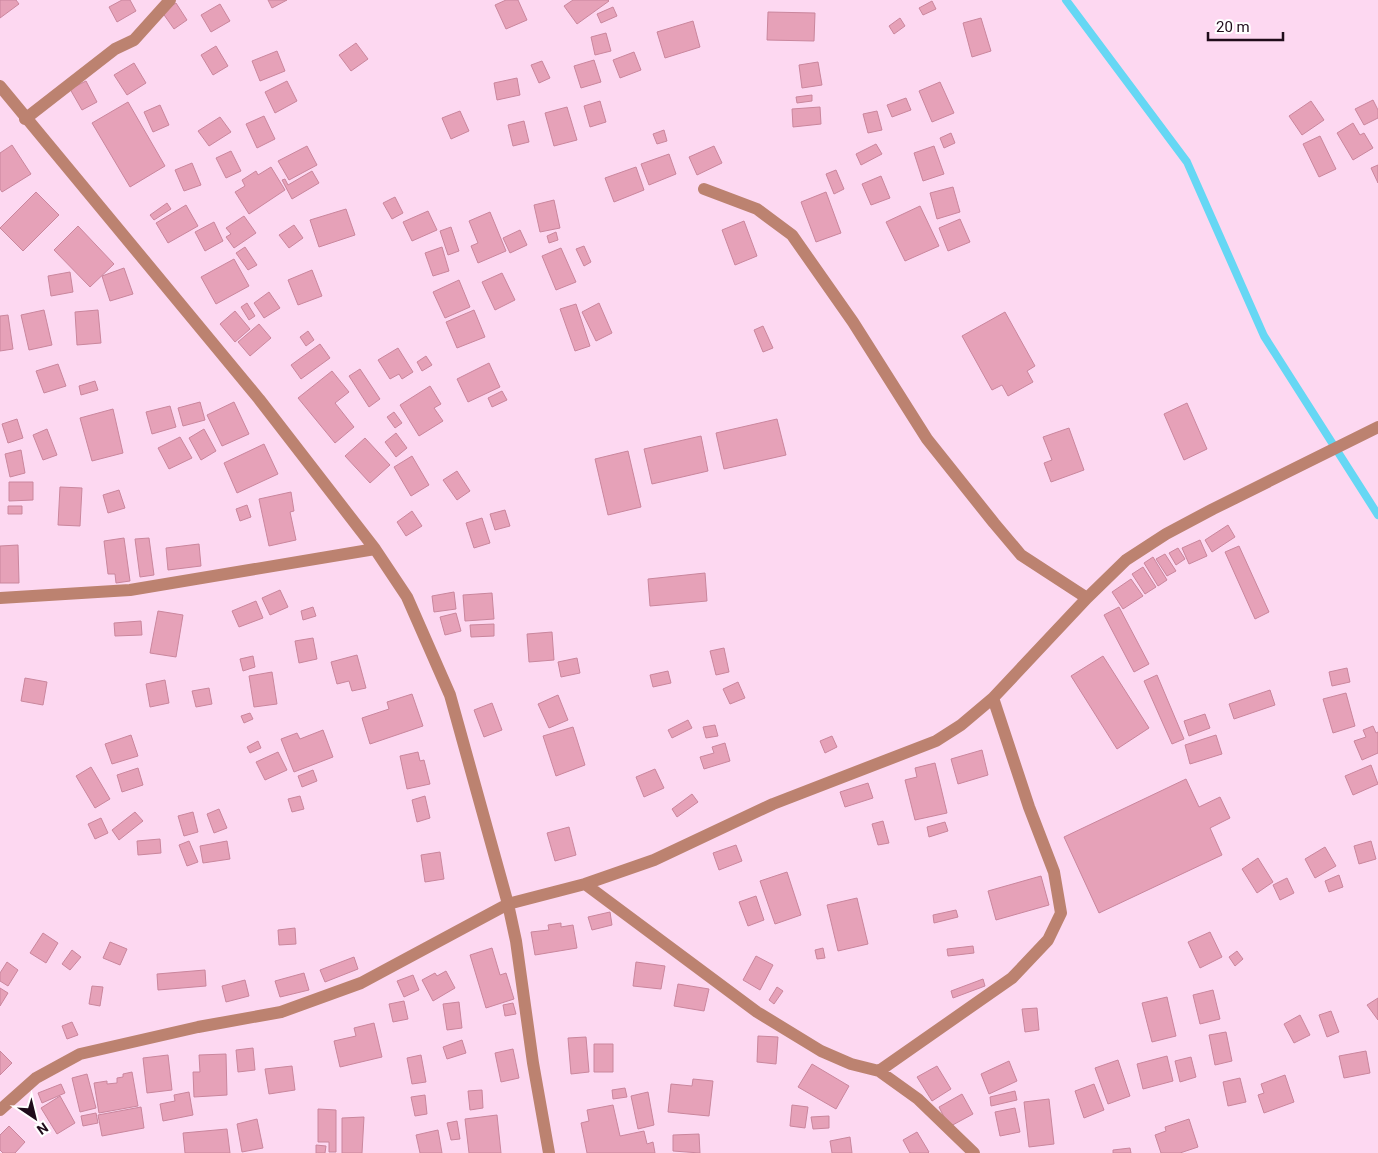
<svg xmlns="http://www.w3.org/2000/svg" width="1378" height="1153" viewBox="0 0 1378 1153" font-family="Roboto,sans-serif">
  <style>
    .lines { fill: none; stroke-linecap: round; stroke-linejoin: round }
    .stream { stroke: #66d7f4; stroke-width: 8 }
    .building { fill: #e6a1b8; stroke: #ca869d }
    .minor { stroke: #bc8270; stroke-width: 12 }
  </style>
  <rect width="100%" height="100%" fill="#fdd8f1"/>
  <g class="lines">
    <path class="stream" d="M1066 0 1187 162 1264 336 1378 515"/>
  </g>
  <path class="building" d="M0 0H16L19 4 0 18Z
    M122 0H130L136 11 117 22 109 7Z
    M268 0H287L272 8Z
    M506 0H518L527 20 506 29 495 5Z
    M573 0H608L609 1 577 24 564 6Z
    M932 1 936 9 923 15 919 8Z
    M176 3 187 20 174 29 162 12Z
    M220 4 230 21 211 32 201 15Z
    M613 7 617 16 601 23 597 14Z
    M768 12 815 13 814 41 767 40Z
    M900 18 905 26 894 34 889 26Z
    M981 18 991 51 972 57 963 23Z
    M693 21 700 47 665 58 657 32Z
    M606 33 611 51 595 55 591 37Z
    M356 43 368 59 351 71 339 55Z
    M216 46 228 66 213 75 201 55Z
    M277 51 285 71 260 81 252 61Z
    M634 52 641 70 620 78 613 60Z
    M594 60 601 82 581 88 574 66Z
    M542 61 550 78 539 83 531 65Z
    M818 62 822 85 802 88 799 65Z
    M134 63 146 83 127 95 114 75Z
    M517 78 520 95 497 100 494 83Z
    M86 81 97 102 82 110 70 89Z
    M287 81 297 101 275 113 265 92Z
    M940 82 954 113 932 122 919 91Z
    M812 95V101L797 103 796 97Z
    M906 98 911 110 892 117 887 105Z
    M1373 100 1378 110V118L1364 125 1355 109Z
    M600 101 606 122 590 127 584 106Z
    M1311 101 1324 120 1302 135 1289 116Z
    M128 102 165 166 130 187 92 123Z
    M160 105 169 125 153 132 144 112Z
    M567 107 577 140 554 146 545 113Z
    M820 107 821 124 793 127 792 109Z
    M460 111 469 131 451 139 442 118Z
    M877 111 882 130 868 133 863 114Z
    M264 116 275 139 257 148 246 124Z
    M220 117 231 132 209 146 198 131Z
    M524 121 529 142 513 146 508 125Z
    M1353 123 1360 135 1364 133 1373 148 1353 160 1337 133Z
    M664 130 667 141 657 144 653 134Z
    M951 133 955 143 944 148 940 138Z
    M1320 136 1336 169 1319 177 1303 144Z
    M876 144 882 154 861 165 856 154Z
    M12 145 31 174 2 192 0 189V153Z
    M307 146 317 165 289 180 278 161Z
    M714 146 722 163 697 175 689 157Z
    M934 146 944 174 923 181 914 153Z
    M231 151 241 171 226 178 216 158Z
    M669 154 676 174 649 185 641 164Z
    M192 163 201 185 184 191 175 170Z
    M1378 165V183L1371 168Z
    M271 167 285 190 249 214 235 192 245 186 242 180 256 171 258 175Z
    M636 167 644 190 614 202 605 178Z
    M836 170 844 189 834 194 826 174Z
    M312 171 319 183 292 199 282 180 285 179 288 185Z
    M881 176 890 198 871 205 862 184Z
    M953 187 960 212 937 219 930 193Z
    M36 192 59 215 23 251 0 228Z
    M826 192 841 233 816 242 801 202Z
    M395 197 403 213 392 219 383 203Z
    M554 200 560 228 540 232 534 205Z
    M167 203 171 209 154 220 150 215Z
    M186 205 198 226 168 243 156 223Z
    M920 206 939 246 905 261 886 222Z
    M346 209 355 235 319 247 310 220Z
    M428 211 437 230 412 241 403 222Z
    M490 212 506 251 478 263 471 246 478 243 469 221Z
    M244 216 256 233 234 248 226 237 231 234 226 228Z
    M960 219 970 242 948 251 939 228Z
    M744 221 757 256 735 265 722 230Z
    M214 222 223 241 205 251 195 232Z
    M294 225 303 238 289 248 279 235Z
    M78 226 114 264 90 287 54 250Z
    M451 227 459 251 448 255 440 231Z
    M520 230 527 245 510 253 503 238Z
    M556 232 558 240 549 243 547 236Z
    M584 246 591 262 584 266 576 249Z
    M245 247 257 265 248 270 236 253Z
    M442 247 449 271 433 276 425 253Z
    M561 248 576 282 556 290 542 256Z
    M234 259 249 286 216 304 201 277Z
    M124 268 133 294 110 301 102 276Z
    M312 270 322 296 298 305 288 280Z
    M70 272 73 292 51 296 48 276Z
    M502 273 515 300 495 310 482 282Z
    M459 280 470 307 445 318 433 292Z
    M269 292 280 308 264 318 254 303Z
    M247 303 255 316 249 320 241 307Z
    M599 303 612 333 596 341 582 312Z
    M576 304 590 346 575 351 560 309Z
    M44 310 52 345 29 350 21 315Z
    M98 310 101 343 77 345 75 312Z
    M474 310 485 337 457 348 446 322Z
    M235 311 250 329 235 342 220 324Z
    M1005 312 1035 366 1027 371 1033 382 1008 396 1002 385 992 390 962 336Z
    M8 315 13 349 0 351V316Z
    M259 324 271 338 250 356 238 342Z
    M763 326 773 348 763 352 754 330Z
    M308 331 314 340 306 346 300 337Z
    M320 344 330 358 301 379 291 365Z
    M398 348 413 372 402 379 399 374 390 379 378 360Z
    M426 356 432 365 422 371 417 362Z
    M489 363 500 387 468 402 457 379Z
    M58 364 66 386 44 393 36 371Z
    M360 369 380 399 369 407 349 376Z
    M332 371 349 392 335 403 354 427 335 443 298 398Z
    M95 381 98 390 81 395 79 386Z
    M430 386 441 404 434 408 443 421 419 436 400 405Z
    M502 391 507 400 492 407 488 398Z
    M200 402 205 420 183 426 178 408Z
    M234 402 249 434 222 446 207 415Z
    M1187 403 1207 449 1184 460 1164 414Z
    M170 406 176 427 152 434 146 412Z
    M113 409 123 453 92 461 80 418Z
    M394 412 402 423 395 428 387 417Z
    M17 419 23 438 8 443 2 424Z
    M777 419 786 455 724 469 716 433Z
    M1069 428 1084 470 1051 482 1044 463 1052 460 1043 437Z
    M47 429 57 455 43 460 33 435Z
    M204 429 216 451 201 460 189 438Z
    M396 433 407 448 396 457 385 442Z
    M701 436 708 471 652 484 644 449Z
    M180 437 192 458 169 469 158 448Z
    M365 438 390 465 370 483 345 456Z
    M264 444 278 474 237 493 224 463Z
    M21 450 25 473 10 477 5 454Z
    M628 451 641 507 608 515 595 459Z
    M412 456 429 485 411 496 394 467Z
    M457 471 470 491 457 500 443 480Z
    M9 482H33V500L9 501Z
    M60 487 82 488 80 526 58 525Z
    M119 490 125 508 108 513 103 495Z
    M291 492 294 511 290 512 296 540 269 546 259 499Z
    M247 505 251 517 240 521 236 509Z
    M8 506H22V514H8Z
    M505 510 510 526 495 530 490 514Z
    M412 511 422 526 406 536 397 522Z
    M482 518 490 543 474 548 466 523Z
    M1228 525 1235 537 1212 552 1205 540Z
    M124 538 130 581 116 583 115 574H108L104 541Z
    M149 538 154 575 140 577 135 539Z
    M1200 540 1207 556 1189 564 1182 548Z
    M199 544 201 566 168 570 166 548Z
    M18 545 19 583H0V546Z
    M1239 546 1269 612 1255 619 1225 552Z
    M1178 548 1185 559 1176 565 1169 553Z
    M1165 554 1176 571 1167 576 1156 559Z
    M1153 557 1167 580 1158 586 1144 563Z
    M1143 567 1156 587 1145 594 1132 574Z
    M705 573 707 601 650 606 648 579Z
    M1131 579 1143 596 1123 609 1112 592Z
    M280 590 288 607 270 615 262 598Z
    M454 592 456 609 434 612 432 596Z
    M492 593 494 619 465 621 463 595Z
    M256 601 263 618 239 627 232 611Z
    M313 607 316 616 303 620 301 611Z
    M1119 607 1149 664 1134 672 1104 615Z
    M158 611 183 615 176 657 150 653Z
    M456 613 461 631 445 635 440 617Z
    M141 621 142 635 115 636 114 623Z
    M494 624V636L471 637 470 625Z
    M552 632 554 660 529 662 527 634Z
    M313 638 317 659 299 663 295 641Z
    M724 648 729 672 716 675 710 651Z
    M357 655 366 688 352 691 349 681 337 684 331 662Z
    M253 656 255 667 243 671 240 659Z
    M1103 656 1149 728 1117 749 1071 676Z
    M577 658 580 673 561 677 558 662Z
    M1347 668 1350 682 1332 686 1329 672Z
    M668 671 671 683 653 687 650 675Z
    M272 672 277 704 254 707 249 676Z
    M1157 675 1184 739 1172 744 1144 681Z
    M25 678 47 682 43 705 21 701Z
    M165 680 169 703 150 707 146 684Z
    M738 682 745 698 730 704 723 689Z
    M209 688 212 704 196 707 192 691Z
    M1270 690 1275 705 1234 719 1229 704Z
    M1346 693 1355 726 1333 733 1323 699Z
    M412 694 423 726 370 744 362 718 389 709 387 702Z
    M558 695 568 720 549 728 538 704Z
    M492 703 502 730 484 737 474 710Z
    M250 713 253 719 244 723 241 716Z
    M1205 714 1210 728 1189 736 1184 721Z
    M688 720 692 728 672 738 668 730Z
    M715 725 718 736 706 738 703 727Z
    M1373 726 1376 733 1378 732V753L1362 760 1354 741 1366 737 1363 730Z
    M573 727 585 765 556 776 543 736Z
    M323 730 333 757 294 772 281 739 297 733 300 739Z
    M131 735 138 756 112 764 105 744Z
    M1216 735 1222 754 1190 764 1185 745Z
    M832 736 837 747 825 753 820 741Z
    M258 741 261 748 250 753 247 747Z
    M725 743 730 761 704 769 700 757 714 753 712 747Z
    M982 750 988 775 958 784 951 759Z
    M278 752 287 770 265 780 256 762Z
    M418 752 420 761 424 760 430 784 407 789 400 756Z
    M935 763 947 813 915 820 905 780 917 777 915 768Z
    M1371 765 1378 784 1353 795 1345 776Z
    M91 767 110 799 95 808 76 776Z
    M138 768 143 785 122 792 117 775Z
    M655 769 664 788 644 797 636 777Z
    M313 770 317 781 302 787 298 776Z
    M1186 779 1199 807 1220 797 1230 818 1210 828 1222 855 1099 913 1064 837Z
    M868 783 873 798 845 807 840 792Z
    M692 794 698 802 677 817 672 809Z
    M300 796 304 809 292 812 288 799Z
    M425 796 430 818 417 822 412 800Z
    M219 809 227 828 214 833 207 814Z
    M135 812 143 821 119 840 112 830Z
    M193 812 198 832 184 836 178 816Z
    M101 818 108 833 95 839 88 824Z
    M883 821 889 843 878 845 872 824Z
    M945 822 948 831 929 837 927 827Z
    M569 827 576 855 555 861 547 833Z
    M160 839 161 853 138 855 137 841Z
    M189 841 198 862 187 866 179 845Z
    M227 841 230 859 203 863 200 846Z
    M1371 841 1376 859 1359 864 1354 846Z
    M736 845 742 861 719 870 713 853Z
    M1325 847 1336 866 1315 878 1305 859Z
    M440 852 444 879 425 882 421 855Z
    M1258 858 1273 882 1257 893 1242 869Z
    M787 872 801 915 775 924 760 881Z
    M1339 875 1343 887 1329 892 1325 881Z
    M1041 876 1049 905 996 920 988 891Z
    M1287 878 1294 893 1280 900 1273 885Z
    M756 896 764 920 748 926 739 902Z
    M857 898 868 944 838 951 827 905Z
    M956 910 958 917 934 923 933 915Z
    M610 912 612 925 592 930 588 917Z
    M561 923V927L573 925 577 948 535 955 531 932 549 930 548 925Z
    M295 928 296 944 279 945 278 930Z
    M1210 932 1222 957 1200 968 1188 942Z
    M43 933 58 943 46 963 30 953Z
    M110 942 127 949 120 965 103 958Z
    M973 946 974 953 948 956 947 949Z
    M492 948 500 975 506 973 514 999 486 1008 470 955Z
    M823 948 825 958 817 959 815 950Z
    M72 950 81 957 70 970 62 964Z
    M1237 951 1243 959 1235 966 1229 957Z
    M756 956 773 965 760 990 743 980Z
    M354 957 358 969 325 982 320 970Z
    M7 962 18 970 8 986 0 981V973Z
    M636 962 665 966 661 989 633 986Z
    M205 970 206 986 158 990 157 974Z
    M446 971 455 988 433 1001 422 980 435 973 437 976Z
    M304 973 309 990 280 997 275 981Z
    M413 975 419 990 404 997 397 981Z
    M983 979 985 986 953 998 951 991Z
    M245 980 249 996 226 1002 222 986Z
    M678 984 709 989 704 1011 674 1006Z
    M92 986 103 987 100 1006 89 1004Z
    M777 987 783 991 774 1004 769 1000Z
    M0 988 8 993 0 1006Z
    M1213 990 1220 1019 1200 1024 1193 995Z
    M1167 997 1176 1036 1152 1042 1142 1003Z
    M1378 998V1020L1367 1005Z
    M404 1001 408 1019 393 1022 389 1004Z
    M459 1002 462 1028 447 1030 443 1004Z
    M513 1003 516 1014 505 1016 503 1005Z
    M1037 1008 1039 1030 1025 1032 1022 1009Z
    M1331 1011 1339 1032 1327 1037 1319 1015Z
    M1300 1015 1310 1035 1294 1043 1284 1024Z
    M72 1022 78 1035 67 1039 62 1026Z
    M374 1023 382 1057 340 1067 334 1041 356 1036 354 1028Z
    M1226 1032 1232 1061 1215 1065 1209 1035Z
    M758 1036 778 1037 776 1064 757 1062Z
    M586 1037 589 1072 571 1074 568 1038Z
    M462 1040 466 1053 447 1059 443 1047Z
    M594 1044H613V1072H594Z
    M253 1048 255 1070 238 1072 236 1050Z
    M513 1049 519 1078 501 1082 495 1053Z
    M0 1051 12 1063 0 1075Z
    M1366 1051 1370 1073 1344 1078 1339 1056Z
    M226 1054 227 1095 194 1097 193 1072H200L199 1055Z
    M168 1055 172 1090 147 1093 143 1058Z
    M421 1055 426 1082 412 1084 407 1058Z
    M1167 1056 1173 1081 1143 1089 1137 1064Z
    M1191 1057 1196 1077 1180 1082 1175 1061Z
    M1118 1060 1130 1096 1108 1104 1095 1068Z
    M1009 1061 1017 1081 989 1094 981 1074Z
    M812 1064 849 1086 836 1109 798 1087Z
    M292 1066 295 1090 269 1094 265 1069Z
    M937 1066 951 1089 932 1101 917 1077Z
    M132 1072 138 1106 99 1113 94 1083 107 1081V1084L117 1083V1078L123 1077V1074Z
    M87 1074 96 1108 80 1112 72 1078Z
    M1285 1075 1294 1102 1264 1113 1258 1095 1264 1093 1261 1084Z
    M1240 1078 1246 1102 1228 1106 1223 1082Z
    M693 1079 713 1081 709 1116 668 1112 671 1084 692 1086Z
    M61 1084 65 1093 42 1103 38 1093Z
    M1094 1084 1104 1110 1084 1118 1075 1091Z
    M625 1088 627 1097 613 1099 612 1090Z
    M482 1090 483 1108 470 1110 468 1091Z
    M1015 1091 1017 1100 991 1106 990 1097Z
    M189 1092 193 1115 163 1121 160 1104 175 1101 174 1095Z
    M648 1092 654 1125 638 1129 631 1096Z
    M962 1094 973 1114 949 1127 939 1107Z
    M425 1095 427 1114 415 1116 411 1097Z
    M60 1096 75 1123 57 1134 41 1108Z
    M1049 1099 1054 1144 1029 1147 1024 1102Z
    M613 1105 620 1136 644 1131 647 1144 653 1142 655 1153H587L581 1123 589 1121 587 1110Z
    M792 1105 808 1107 805 1128 790 1126Z
    M141 1107 144 1128 102 1136 98 1115Z
    M1015 1108 1020 1132 1000 1136 995 1112Z
    M318 1109 336 1110V1152H329V1142H318Z
    M96 1113 98 1123 83 1126 81 1116Z
    M497 1115 501 1153H469L465 1119Z
    M829 1116V1128L813 1129 811 1117Z
    M364 1117 362 1153H342V1118Z
    M257 1119 263 1148 242 1152 237 1124Z
    M1189 1119 1198 1147 1180 1153H1161L1155 1135 1166 1131 1165 1127Z
    M457 1121 460 1139 451 1140 447 1123Z
    M9 1126 25 1142 15 1153H3L0 1150V1135Z
    M227 1129 230 1153H185L183 1133Z
    M438 1130 442 1153H420L416 1135Z
    M917 1132 929 1152 928 1153H910L903 1140Z
    M699 1134 700 1153 673 1151V1135Z
    M850 1137 852 1153H832L830 1141Z
    M316 1145 326 1146 325 1153H316Z
    M1130 1148 1131 1153H1113V1150Z"/>
  <g class="lines">
    <path class="minor" d="M0 86 259 399 375 549 407 597 450 695 508 904 516 941 533 1063 549 1153
      M25 119 115 49 134 40 170 0
      M704 189 757 209 792 235 853 322 927 439 994 523 1021 555 1087 598
      M0 598 130 590 375 549
      M585 884 757 1012 821 1051 851 1064 879 1071 918 1099 974 1153
      M879 1071 1012 978 1048 940 1061 913 1054 872 1029 807 993 698
      M0 1110 36 1078 80 1054 198 1027 281 1012 361 983 508 904 585 884 654 860 773 804 936 741 961 725 993 698 1087 598 1126 560 1166 534 1213 509 1378 427"/>
  </g>
  <g transform="translate(35 1118) rotate(145)" stroke="#ffffff" stroke-width="4" paint-order="stroke">
  <path d="M0-4L9 19L0 12L-9 19Z" fill="#200c1b"/>
  <text y="-8" font-size="14" font-weight="bold" text-anchor="middle" fill="#200c1b">N</text>
  </g>
  <path d="M1208 32v8h75v-8" fill="none" stroke="#200c1b" stroke-width="2.5"/>
  <text x="1216" y="32" font-size="15" fill="#200c1b" stroke="#ffffff" stroke-width="4" paint-order="stroke">20 m</text>
</svg>
